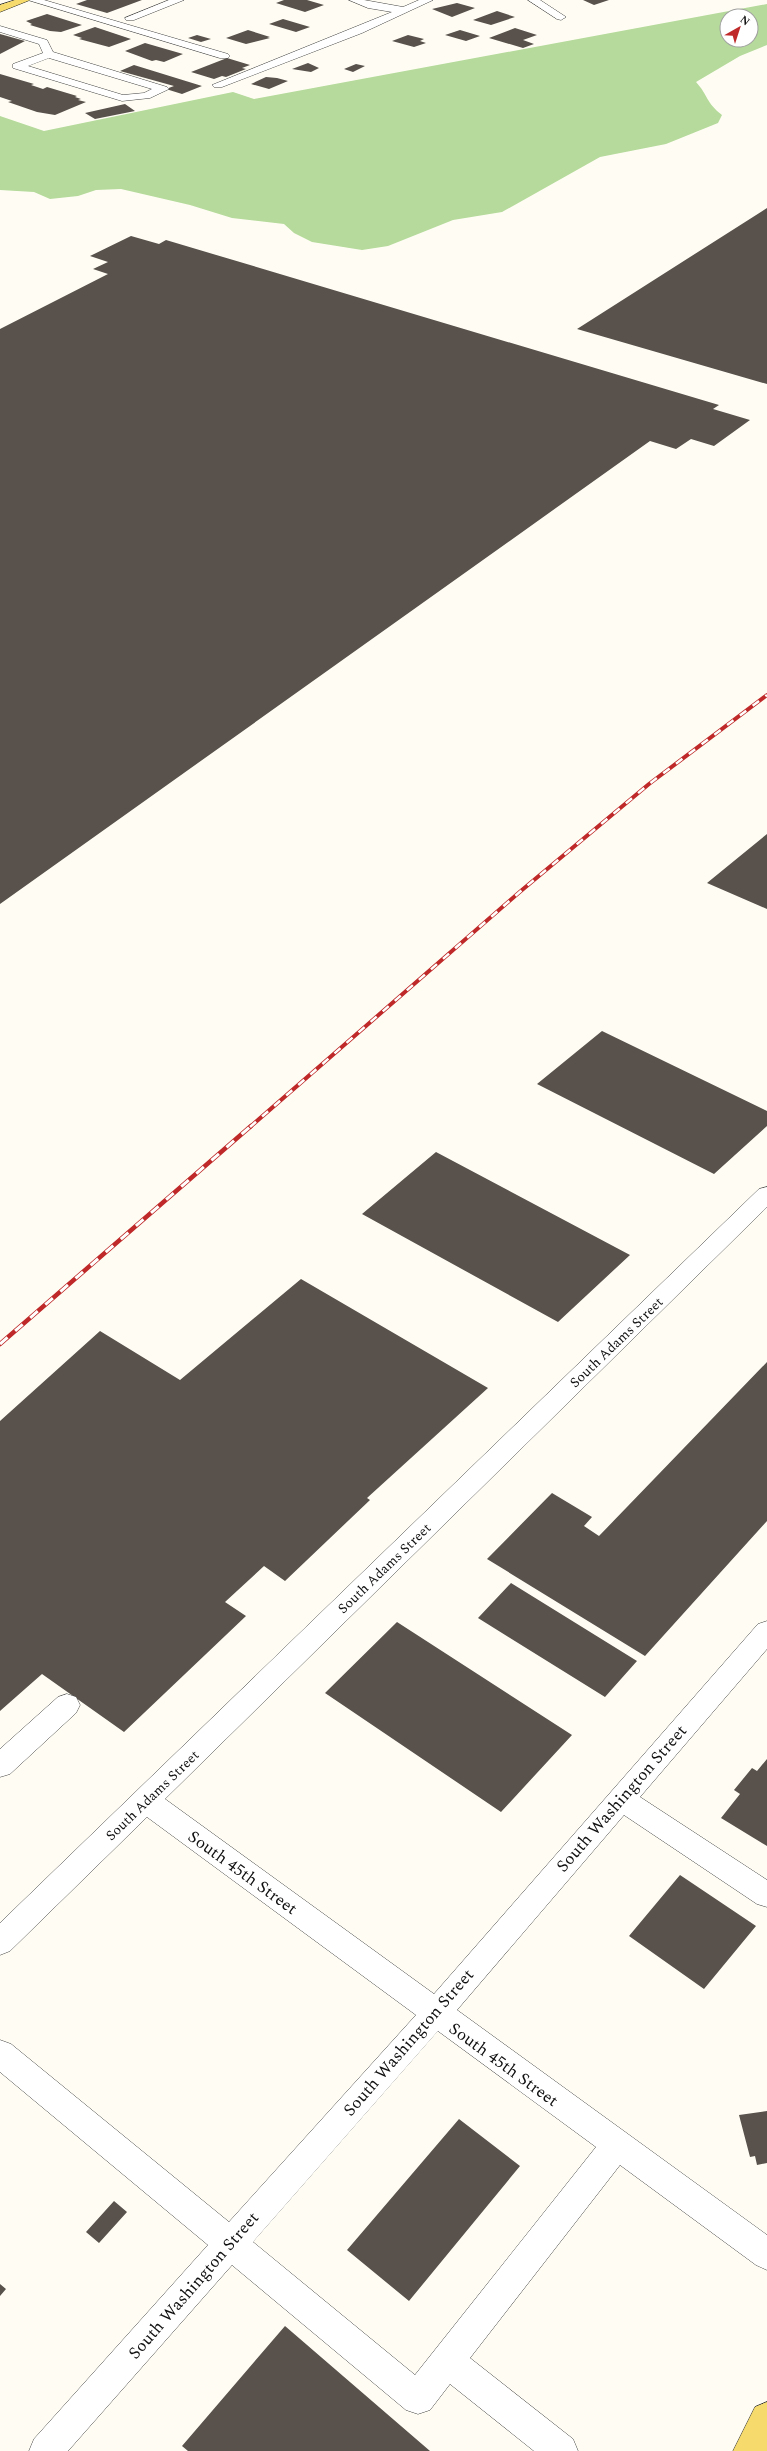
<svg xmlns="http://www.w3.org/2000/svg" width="767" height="2451" viewBox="0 0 767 2451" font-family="Spectral,serif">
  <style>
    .forest { fill: #b5da9b; fill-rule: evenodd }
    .building { fill: #58514c }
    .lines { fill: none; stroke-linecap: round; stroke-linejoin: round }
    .minor-casing { stroke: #434343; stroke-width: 1 }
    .major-casing { stroke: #212121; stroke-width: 1 }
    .minor { fill: #fff; fill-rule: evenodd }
    .major { fill: #f6da6b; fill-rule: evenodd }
    .rail-far1-casing { stroke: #bf2929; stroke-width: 4 }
    .rail-casing { stroke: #bf2929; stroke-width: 4.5 }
    .rail-far1 { stroke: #fff; stroke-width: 2.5; stroke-dasharray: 8; stroke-linecap: butt }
    .rail { stroke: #fff; stroke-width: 3; stroke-dasharray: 10; stroke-linecap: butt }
    .labels { text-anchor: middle; stroke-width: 4; stroke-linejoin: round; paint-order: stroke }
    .street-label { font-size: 14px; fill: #101010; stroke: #fff }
    .near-street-label { font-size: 17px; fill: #101010; stroke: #fff }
  </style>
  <rect width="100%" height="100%" fill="#fffdf3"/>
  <path class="forest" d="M767 4V45L740 56 696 82C708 95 706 103 722 115L718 123 666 144 600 157 502 212 453 220 388 246 362 250 312 242 294 233 284 224 232 218 190 205 121 189 96 190 78 196 50 199 34 192 0 190V116L44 131 233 92 254 99ZM727 16H751V40H727Z"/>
  <path class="building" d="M87 0H142L107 13 76 4Z
    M284 0H307L324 5 305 12 276 3Z
    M583 0H609L594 5Z
    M457 3 475 8 452 17 432 9Z
    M497 11 515 17 491 25 473 20Z
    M47 14 82 25 61 32 50 31 30 25 32 24 26 21Z
    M283 19 310 27 296 32 269 24Z
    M95 27 131 39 109 47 79 39 82 38 73 35Z
    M515 28 537 35 523 40 534 44 523 48 489 38Z
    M248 30 270 37 267 38H270L246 44 226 38Z
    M460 30 480 36 466 41 445 35Z
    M0 34 25 41 0 54Z
    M197 35 211 39 201 42 188 38Z
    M408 35 424 39 420 41 426 43 414 47 392 41Z
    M145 43 183 54 164 62 156 60 152 61 125 51Z
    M227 58 250 65 242 68 246 69 226 77 222 76 214 79 191 72Z
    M308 63 319 68 311 72 292 69Z
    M356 64 365 66 353 72 344 69Z
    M134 65 202 86 182 94 166 89 174 86 120 71Z
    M0 74 34 84 31 85 43 89 47 87 77 96 75 97 81 99 78 100 86 102 55 115 37 112 8 102 12 101 0 97Z
    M266 77 277 78 288 81 269 89 251 84Z
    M125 104 135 111 95 119 85 113Z
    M767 208V384L577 329Z
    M131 236 159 244 166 240 719 405 713 409 750 420 714 446 691 439 676 449 650 441 0 904V329L108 274 93 269 108 262 90 256Z
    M767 834V909L707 883Z
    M602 1031 767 1111V1126L714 1174 537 1084Z
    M436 1152 630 1255 558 1322 362 1214Z
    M301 1279 488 1388 367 1498 370 1500 285 1581 264 1566 225 1602 246 1616 124 1732 42 1674 0 1711V1421L100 1331 180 1380Z
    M767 1362V1521L645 1656 487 1559 552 1493 592 1517 584 1526 599 1536Z
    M511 1583 637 1661 605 1697 478 1618Z
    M397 1622 572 1735 501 1812 325 1693Z
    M767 1759V1846L721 1818 740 1794 734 1790 752 1768 757 1771Z
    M680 1875 756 1926 704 1989 629 1936Z
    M767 2111V2163L757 2165 755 2156 750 2157 739 2115Z
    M459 2119 520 2166 409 2301 347 2250Z
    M114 2201 127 2212 99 2243 86 2232Z
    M0 2284 6 2289 0 2296Z
    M285 2326 430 2451H188L182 2446Z"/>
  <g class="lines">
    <defs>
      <path id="minor" d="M28 0H44L228 54 230 56 228 58H220Z
        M169 0H184L134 20H126L125 18Z
        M349 0H364L403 7 419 0H433L362 33 222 87H214L212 85 392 12 368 8Z
        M528 0H540L566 17 561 20 557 19Z
        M0 26 47 40 53 52 167 87 169 89 150 98 122 101 13 68V64L43 53 39 44 0 32ZM49 58 152 89 144 93 123 95 28 66Z
        M767 1187V1207L165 1799 434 1994 758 1624 767 1621V1649L640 1797 767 1880V1907L757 1904 624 1815 457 2010 767 2235V2270L756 2265 620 2165 470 2358 573 2439 578 2451H534L450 2384 430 2410 418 2414 406 2410 232 2265 68 2451H29L34 2439 208 2245 0 2072V2040L11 2044 229 2222 416 2015 147 1817 10 1951 0 1955V1923L759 1189ZM438 2031 596 2147 415 2375 253 2242Z
        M67 1694 76 1697 80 1705 76 1713 10 1774 0 1777V1749L58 1697Z"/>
      <path id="major" d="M15 0H30L0 12V5Z
        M767 2402V2451H733L755 2407Z"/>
    </defs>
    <use href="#minor" class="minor-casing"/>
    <use href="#major" class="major-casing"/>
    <use href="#minor" class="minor"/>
    <use href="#major" class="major"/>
    <defs>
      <path id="rail-far1" d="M250 1127 522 890 649 784 767 695"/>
      <path id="rail" d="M0 1344 251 1126"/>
    </defs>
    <use href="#rail-far1" class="rail-far1-casing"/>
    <use href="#rail" class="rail-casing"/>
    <use href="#rail-far1" class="rail-far1"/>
    <use href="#rail" class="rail"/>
  </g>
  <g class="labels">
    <g class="street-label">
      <text transform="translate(616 1342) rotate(-44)" y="5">South Adams Street</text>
      <text transform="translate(384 1568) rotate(-44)" y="5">South Adams Street</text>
      <text transform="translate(152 1795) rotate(-44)" y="5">South Adams Street</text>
    </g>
    <g class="near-street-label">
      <text transform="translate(621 1798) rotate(-49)" y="6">South Washington Street</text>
      <text transform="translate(243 1872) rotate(36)" y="6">South 45th Street</text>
      <text transform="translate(408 2042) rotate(-49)" y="6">South Washington Street</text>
      <text transform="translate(504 2064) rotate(36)" y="6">South 45th Street</text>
      <text transform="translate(193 2285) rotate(-49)" y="6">South Washington Street</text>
    </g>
  </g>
  <g transform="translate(739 28) rotate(39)"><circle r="19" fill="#ffffff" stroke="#9f9f9f"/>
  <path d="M0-3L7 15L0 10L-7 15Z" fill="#bf2929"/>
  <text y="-6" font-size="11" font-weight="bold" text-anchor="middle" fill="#101010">N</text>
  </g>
</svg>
